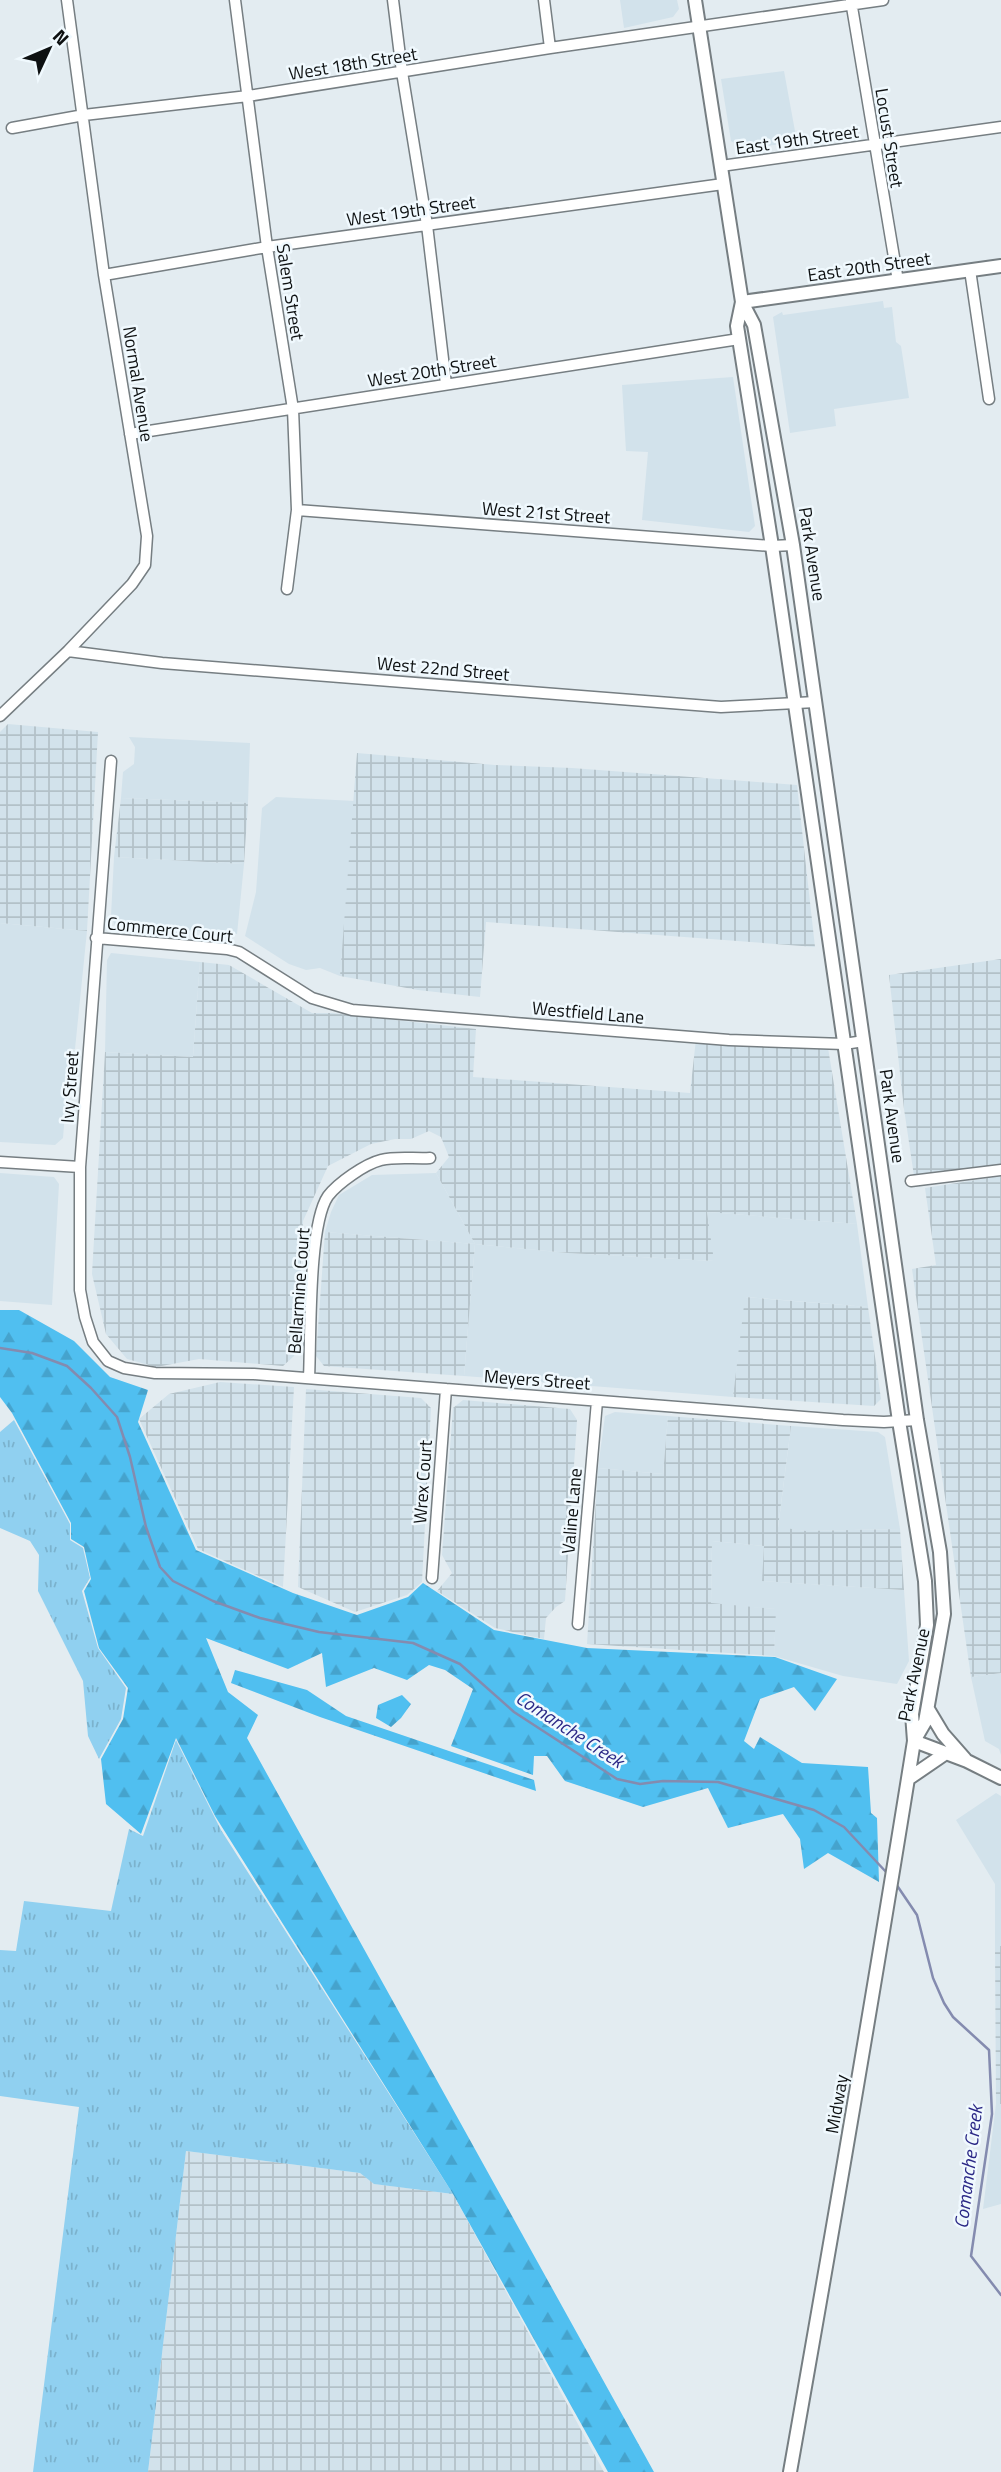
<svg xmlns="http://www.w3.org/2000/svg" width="1001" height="2472" viewBox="0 0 1001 2472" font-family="'Titillium Web',sans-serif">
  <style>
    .built { fill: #d2e2eb }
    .industrial { fill: url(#industrial-grid) }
    .grass { fill: url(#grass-tufts) }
    .forest { fill: url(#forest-firs) }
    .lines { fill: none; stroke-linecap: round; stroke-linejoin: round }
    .stream { stroke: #848baf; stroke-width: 2.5 }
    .minor-casing { stroke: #767e82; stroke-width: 13 }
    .tertiary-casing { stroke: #767e82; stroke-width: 16 }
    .secondary-casing { stroke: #767e82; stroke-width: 16 }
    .minor { stroke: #fff; stroke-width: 10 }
    .tertiary { stroke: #fff; stroke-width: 12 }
    .secondary { stroke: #fff; stroke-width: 12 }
    .labels { text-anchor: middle; stroke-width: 5; stroke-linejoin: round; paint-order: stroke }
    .street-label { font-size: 18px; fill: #0e1112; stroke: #f0f9fe }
    .water-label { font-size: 19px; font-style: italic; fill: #2b2886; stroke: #f0f9fe }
  </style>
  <defs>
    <pattern id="industrial-grid" width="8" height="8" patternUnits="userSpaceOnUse" patternTransform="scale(1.75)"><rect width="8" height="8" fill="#d2e2eb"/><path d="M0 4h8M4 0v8" fill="none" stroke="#b3c1c8"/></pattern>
    <pattern id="grass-tufts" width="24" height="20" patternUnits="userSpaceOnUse" patternTransform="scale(1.75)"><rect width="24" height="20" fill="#90d0f0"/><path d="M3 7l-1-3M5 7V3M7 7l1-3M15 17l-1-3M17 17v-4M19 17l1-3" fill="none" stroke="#7bb2cd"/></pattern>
    <pattern id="forest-firs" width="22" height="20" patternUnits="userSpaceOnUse" patternTransform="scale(1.75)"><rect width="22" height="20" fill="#50bff0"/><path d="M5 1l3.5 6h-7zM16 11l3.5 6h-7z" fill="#45a3cd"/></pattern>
  </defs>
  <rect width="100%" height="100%" fill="#e3ecf1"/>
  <path class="built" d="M620 0H677L679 9 673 17 624 28Z
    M784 71 797 142 743 149 731 141 721 79Z
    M883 301 884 308 892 307 896 342 901 346 909 398 834 409 836 426 790 433 773 317 782 312 783 315Z
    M733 377 755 526 749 532 642 520 648 452 626 451 622 385Z
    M129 737 250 743 248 803 121 798 123 772 134 764 135 747Z
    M276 797 355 801 340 976 320 968 306 970 289 964 245 936 256 892 262 808Z
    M114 857 244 864 237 934 115 925 111 916Z
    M0 923 87 931 75 1049H70L63 1138 55 1145 0 1142Z
    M111 953 200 962 193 1057 105 1052 107 960Z
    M0 1173 54 1177 59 1184 52 1305 0 1301Z
    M436 1173 475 1244 568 1253 713 1261 707 1212 857 1224 868 1307 746 1297 733 1397 464 1376 475 1244 325 1232 331 1212 339 1195 372 1175Z
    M615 1412 668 1416 663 1474 598 1468 605 1416Z
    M791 1426 878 1432 885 1437 900 1529 806 1531 778 1528Z
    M712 1541 764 1546 763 1581 904 1590 909 1661 897 1684 843 1676 774 1656 775 1609 711 1604Z
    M1001 1673V1755L999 1749 985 1741 971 1677Z
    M996 1793 1001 1796V1946H995V1884L956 1820Z
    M996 2104H1001V2204L983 2209Z"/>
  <path class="industrial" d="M8 724 98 732 87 931 0 923V732Z
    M357 753 495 765 572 768 797 785 815 947 486 922 480 997 418 990 340 976Z
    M121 798 248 803 244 864 114 857Z
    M1001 959V1164L914 1176 904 1109 889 975Z
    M200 962 229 965 312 1013H332L476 1029 473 1077 690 1093 696 1039 828 1048 857 1224 707 1212 714 1261 568 1253 475 1244 464 1376 324 1366 316 1356 325 1232 475 1244 436 1173 449 1157 441 1137 429 1131 411 1139H395L371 1144 328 1166 303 1221 297 1339 294 1356 283 1366 199 1359 156 1367 127 1359 106 1334 92 1274 105 1052 193 1057Z
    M1001 1176V1673L971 1677 912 1269 936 1265 925 1188Z
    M745 1297 868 1307 881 1399 874 1406 733 1397Z
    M220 1382 294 1387 283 1587 198 1549 139 1419 169 1394Z
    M306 1389 421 1398 431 1408 422 1582 407 1595 355 1612 298 1587Z
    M463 1400 570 1409 577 1420 565 1601 556 1607 546 1618 544 1639 495 1628 437 1591 452 1573 442 1555 453 1408Z
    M668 1416 791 1426 778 1527 806 1531 900 1529 904 1590 762 1581 764 1546 712 1541 711 1603 776 1609 774 1656 587 1644 598 1468 663 1474Z
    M995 1946H1001V2104H996Z
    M186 2151 360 2173 375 2184 453 2194 604 2472H148Z"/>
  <path class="grass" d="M14 1420 70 1524V1540L83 1548 90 1578 82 1591 98 1648 126 1688 121 1719 99 1759 88 1736 83 1681 38 1591 39 1555 30 1541 0 1528V1432Z
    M176 1740 221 1830 453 2194 374 2184 360 2173 186 2151 148 2472H33L79 2107 0 2096V1950L16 1951 24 1901 111 1911 129 1829 143 1836Z"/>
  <path class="forest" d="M0 1310H19L74 1341 110 1377 148 1390 138 1422 196 1550 293 1593 357 1615 408 1597 423 1583 494 1630 587 1648 775 1657 837 1679 815 1711 794 1687 760 1699 744 1741 754 1749 760 1737 802 1763 868 1767 871 1813 877 1818 879 1882 828 1853 804 1869 800 1839 783 1814 728 1828 708 1788 643 1807 565 1781 547 1756H534L533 1775 451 1746 473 1689 445 1670 429 1665 407 1680 374 1668 326 1687 322 1653 288 1669 206 1638 228 1692 258 1715 247 1738 654 2472H608L453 2194 215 1816 176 1738 141 1834 106 1804 101 1759 123 1719 128 1688 99 1648 84 1591 91 1579 84 1547 71 1539V1523L12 1413 0 1397Z
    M235 1670 307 1690 346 1716 534 1780 536 1791 320 1717 231 1683Z
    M402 1695 411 1704 401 1718 391 1727 376 1718 378 1705Z"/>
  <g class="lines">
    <path class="stream" d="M0 1348 32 1353 67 1366 91 1388 117 1417 130 1457 146 1527 160 1567 173 1581 213 1601 260 1618 319 1632 413 1643 460 1664 514 1712 617 1779 640 1784 663 1781 718 1782 814 1810 844 1827 887 1873
      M896 1884 917 1915 933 1978 944 2003 953 2017 989 2050 992 2114 971 2256 1001 2295"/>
    <defs>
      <path id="minor" d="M235 0 267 247 293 409 297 510 287 589
        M393 0 402 72 427 225 446 384
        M544 0 550 48
        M851 1 898 281
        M12 128 84 115 248 96 550 48 883 0
        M721 166 1001 127
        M970 270 989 399
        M104 275 267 247 723 184
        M130 434 739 339
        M297 510 772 546 793 545
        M68 651 162 663 721 707 816 702
        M0 716 68 651 132 584 145 565 147 536 104 275 67 0
        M111 761 80 1167V1290L85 1317 93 1342 108 1361 124 1368 155 1373 254 1374 843 1420 884 1422 917 1420
        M96 938 227 949 239 952 312 998 352 1010 729 1040 844 1044 864 1041
        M0 1162 80 1167
        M911 1181 1001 1170
        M309 1378C311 1339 308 1225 328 1196 338 1183 365 1164 381 1160 396 1156 415 1159 430 1158
        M432 1578 446 1389
        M578 1624 597 1401"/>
      <path id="tertiary" d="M742 302 1001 266"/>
      <path id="secondary" d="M695 0 742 302 754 325 793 545 917 1420 940 1552 944 1614 925 1722 914 1741
        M742 302 737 326 772 546 899 1421 925 1581 927 1625 912 1714 914 1741C875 1985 833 2229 790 2472
        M928 1709 943 1734 965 1759
        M914 1741 967 1761 1001 1778
        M908 1779 946 1753"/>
    </defs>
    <use href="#minor" class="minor-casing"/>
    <use href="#tertiary" class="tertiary-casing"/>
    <use href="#secondary" class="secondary-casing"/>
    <use href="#minor" class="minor"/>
    <use href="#tertiary" class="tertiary"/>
    <use href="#secondary" class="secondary"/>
  </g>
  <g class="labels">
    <g class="street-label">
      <text transform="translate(353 64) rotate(-9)" y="6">West 18th Street</text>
      <text transform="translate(889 138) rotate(81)" y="6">Locust Street</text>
      <text transform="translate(797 140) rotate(-8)" y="6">East 19th Street</text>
      <text transform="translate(411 211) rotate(-8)" y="6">West 19th Street</text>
      <text transform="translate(869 267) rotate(-8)" y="6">East 20th Street</text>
      <text transform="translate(290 292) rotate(81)" y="6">Salem Street</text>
      <text transform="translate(432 371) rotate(-9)" y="6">West 20th Street</text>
      <text transform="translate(138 384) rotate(81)" y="6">Normal Avenue</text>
      <text transform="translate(546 513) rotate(4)" y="6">West 21st Street</text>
      <text transform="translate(812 554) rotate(81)" y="6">Park Avenue</text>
      <text transform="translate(443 669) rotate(5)" y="6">West 22nd Street</text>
      <text transform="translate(170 930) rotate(6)" y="6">Commerce Court</text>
      <text transform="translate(588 1013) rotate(5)" y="6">Westfield Lane</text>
      <text transform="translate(70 1087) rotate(-86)" y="6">Ivy Street</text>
      <text transform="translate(892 1116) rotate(82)" y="6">Park Avenue</text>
      <text transform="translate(299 1291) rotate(-86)" y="6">Bellarmine Court</text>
      <text transform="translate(537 1380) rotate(4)" y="6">Meyers Street</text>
      <text transform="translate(423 1482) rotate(-86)" y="6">Wrex Court</text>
      <text transform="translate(572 1511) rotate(-85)" y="6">Valine Lane</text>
      <text transform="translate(914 1675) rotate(-78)" y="6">Park Avenue</text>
      <text transform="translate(837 2104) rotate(-80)" y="6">Midway</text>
    </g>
    <g class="water-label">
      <text transform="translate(570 1729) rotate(33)" y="7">Comanche Creek</text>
      <text transform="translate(968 2167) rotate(-83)" y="7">Comanche Creek</text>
    </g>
  </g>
  <g transform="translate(49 49) rotate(46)" stroke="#f0f9fe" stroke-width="5" paint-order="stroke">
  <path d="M0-5L12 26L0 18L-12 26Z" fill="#0e1112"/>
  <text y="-10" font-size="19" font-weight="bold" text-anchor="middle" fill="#0e1112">N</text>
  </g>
</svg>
